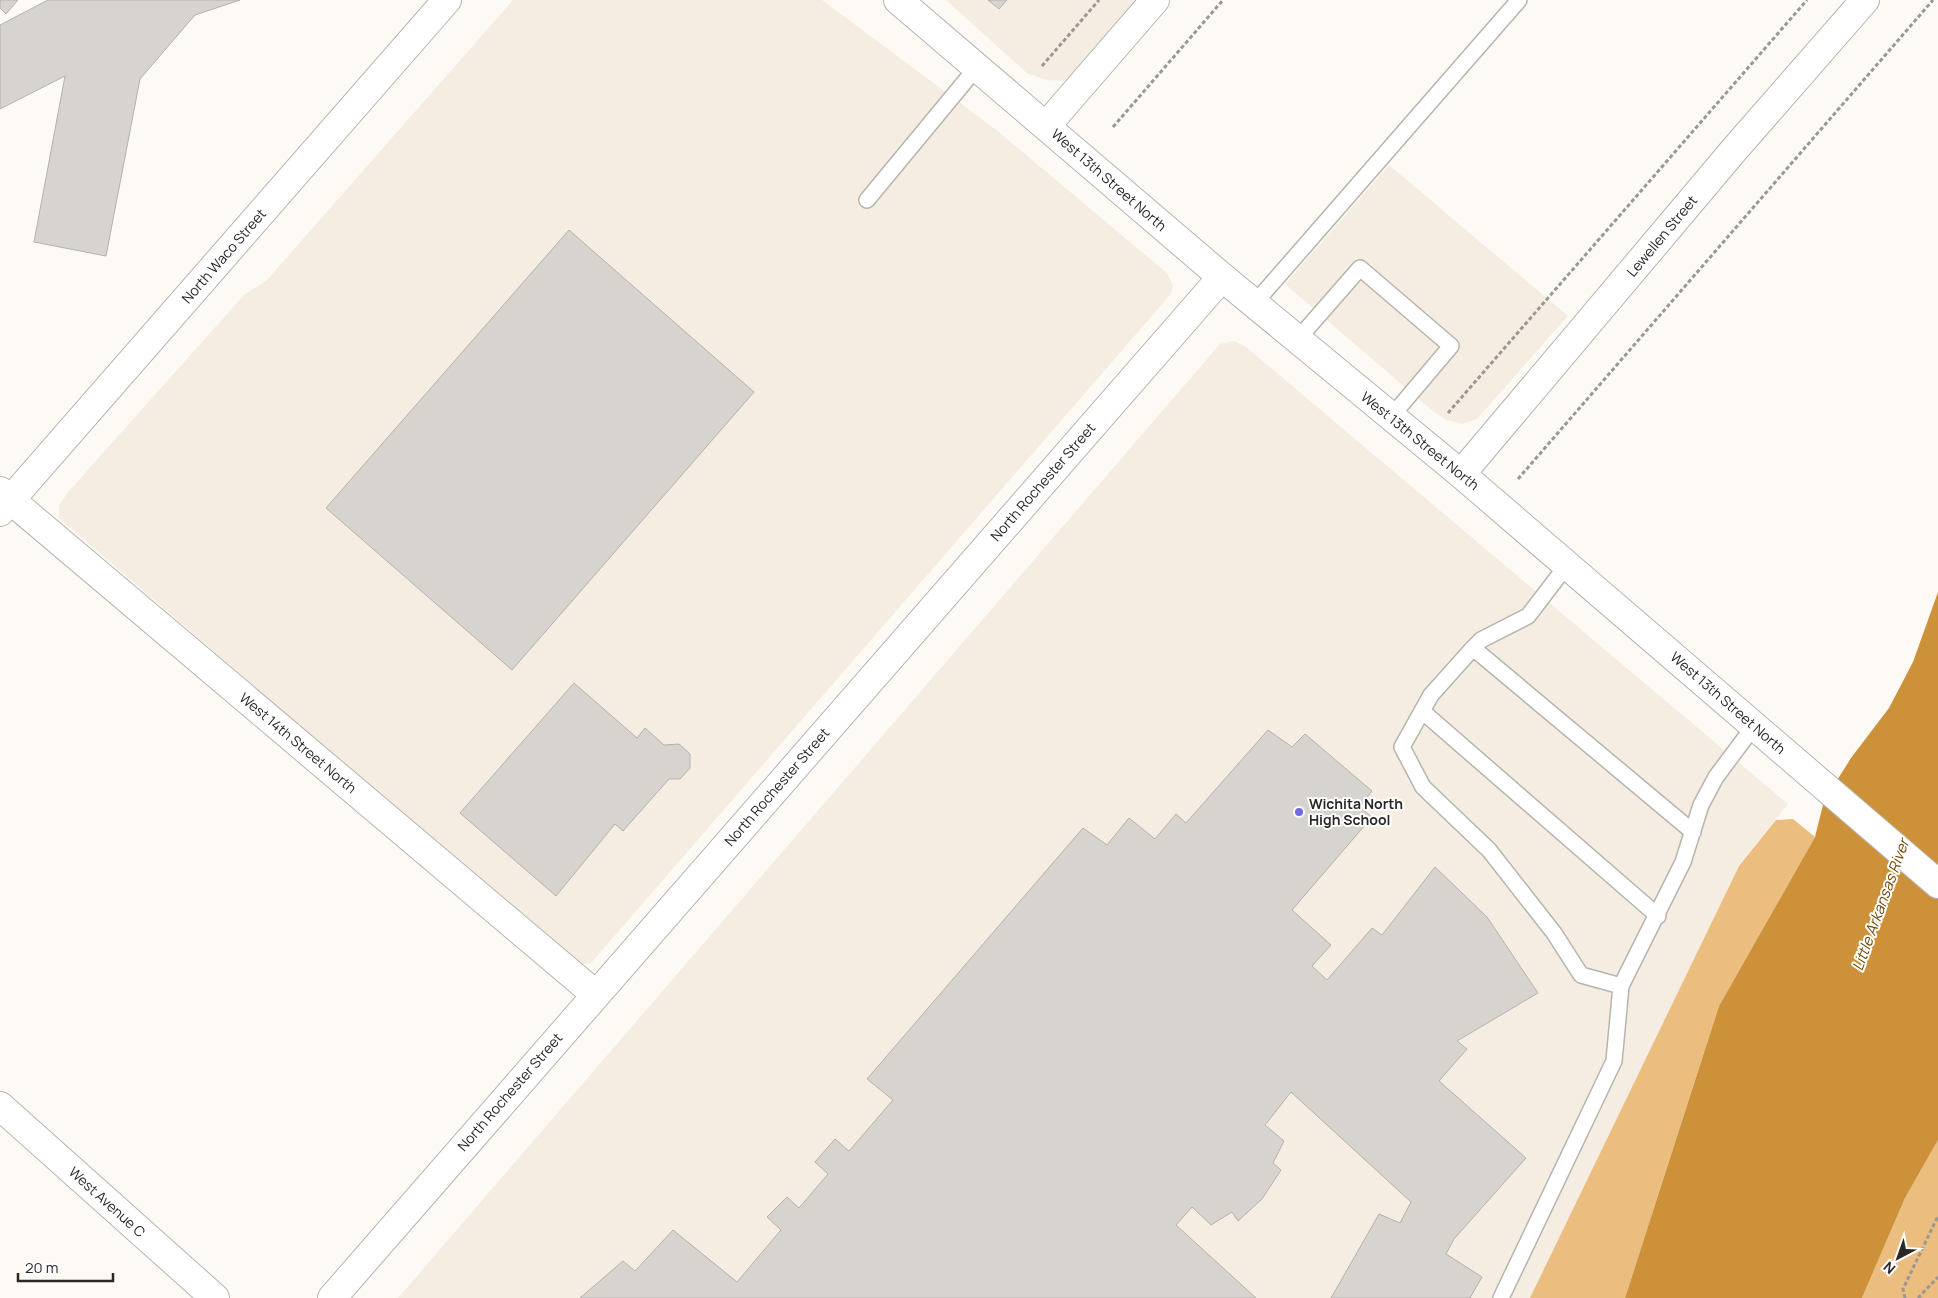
<svg xmlns="http://www.w3.org/2000/svg" width="1938" height="1298" viewBox="0 0 1938 1298" font-family="Manrope,sans-serif">
  <style>
    .built { fill: #f5ede2 }
    .green { fill: #ebbd7f }
    .water { fill: #cc9139 }
    .building { fill: #d7d3cf; stroke: #b4b1ad }
    .lines { fill: none; stroke-linecap: round; stroke-linejoin: round }
    .lane-casing { stroke: #b7b4af; stroke-width: 18 }
    .street-casing { stroke: #b7b4af; stroke-width: 30 }
    .secondary-casing { stroke: #b7b4af; stroke-width: 30 }
    .path { stroke: #9a9795; stroke-width: 3; stroke-dasharray: 4 2.5; stroke-linecap: butt }
    .lane { stroke: #fff; stroke-width: 15 }
    .street { stroke: #fff; stroke-width: 28 }
    .secondary { stroke: #fff; stroke-width: 28 }
    .poi-dot { fill: #7468e3; stroke: #fff; stroke-width: 2 }
    .labels { text-anchor: middle; stroke-width: 4; stroke-linejoin: round; paint-order: stroke }
    .street-label { font-size: 14px; fill: #2a2827; stroke: #fff }
    .poi-label { font-size: 14px; font-weight: bold; fill: #2a2827; stroke: #fff; text-anchor: start }
    .water-label { font-size: 15px; font-style: italic; fill: #6f4800; stroke: #fff }
  </style>
  <rect width="100%" height="100%" fill="#fdf9f5"/>
  <path class="built" d="M513 0H822L995 129 1167 273 1173 286 1170 295 591 963 581 964 566 955 59 518V505L69 491 244 295 267 280Z
    M946 0H1140L1075 76 1062 81 1048 80 1028 74Z
    M1389 165 1568 316 1477 419 1462 424 1446 420 1429 408 1285 284Z
    M1234 341 1246 347 1788 804 1739 866 1531 1298H398L1220 344Z"/>
  <path class="green" d="M1793 819 1815 837 1719 1006 1625 1298H1530L1739 866 1776 820Z
    M1938 1140V1298H1862L1905 1198Z"/>
  <path class="water" d="M1938 592V1140L1905 1198 1862 1298H1625L1719 1006 1815 837 1824 801 1851 758 1889 708 1913 662Z"/>
  <path class="building" d="M0 0H18L6 14 0 8Z
    M48 0H240L195 15 140 79 106 256 34 242 65 76 0 109V25Z
    M988 0H1007L999 9Z
    M569 230 754 392 512 670 326 508Z
    M574 683 637 738 645 728 664 745 679 744 690 754V768L680 779H669L623 831 615 824 556 896 460 813Z
    M1268 730 1292 747 1305 734 1372 791 1359 807 1372 817 1292 910 1331 945 1312 966 1327 980 1372 928 1382 935 1435 867 1487 917 1538 993 1457 1041 1467 1049 1439 1081 1526 1158 1454 1239 1446 1254 1482 1277 1470 1298H1331L1379 1214 1400 1223 1411 1202 1291 1092 1265 1125 1284 1141 1273 1163 1281 1170 1262 1199 1238 1221 1232 1212 1211 1225 1192 1207 1176 1225 1256 1298H580L623 1261 635 1271 673 1230 737 1282 781 1230 767 1217 787 1197 799 1208 828 1174 815 1162 835 1139 849 1151 893 1100 867 1079 1083 828 1107 845 1129 818 1155 839 1176 814 1186 823Z"/>
  <g class="lines">
    <defs>
      <path id="lane" d="M867 200 977 67
        M1254 304 1519 0
        M1297 340 1360 268 1451 346 1391 417
        M1567 565 1528 616 1481 640 1473 648 1431 695 1402 747 1423 787 1489 850 1554 933 1581 975 1621 986 1683 862 1701 805 1716 777 1754 726
        M1473 648 1693 832
        M1422 711 1658 916
        M1501 1298 1614 1061 1621 986"/>
      <path id="street" d="M1046 126 1155 0
        M1461 474 1734 150 1865 0
        M0 491 595 994
        M0 1106 215 1298
        M332 1298 1222 277"/>
      <path id="secondary" d="M898 0 1222 277 1461 474 1938 884
        M0 512 447 0"/>
    </defs>
    <use href="#lane" class="lane-casing"/>
    <use href="#street" class="street-casing"/>
    <use href="#secondary" class="secondary-casing"/>
    <path class="path" d="M1042 66 1099 0
      M1113 127 1223 0
      M1448 413 1807 0
      M1518 479 1933 0
      M1905 1298 1903 1289 1938 1216
      M1918 1298 1938 1277"/>
    <use href="#lane" class="lane"/>
    <use href="#street" class="street"/>
    <use href="#secondary" class="secondary"/>
  </g>
  <circle class="poi-dot" cx="1299" cy="812" r="5"/>
  <g class="labels">
    <g class="street-label">
      <text transform="translate(1109 180) rotate(41)" y="5">West 13th Street North</text>
      <text transform="translate(1662 236) rotate(-50)" y="5">Lewellen Street</text>
      <text transform="translate(224 256) rotate(-49)" y="5">North Waco Street</text>
      <text transform="translate(1420 441) rotate(39)" y="5">West 13th Street North</text>
      <text transform="translate(1043 482) rotate(-49)" y="5">North Rochester Street</text>
      <text transform="translate(1728 703) rotate(41)" y="5">West 13th Street North</text>
      <text transform="translate(298 743) rotate(40)" y="5">West 14th Street North</text>
      <text transform="translate(777 787) rotate(-49)" y="5">North Rochester Street</text>
      <text transform="translate(510 1092) rotate(-49)" y="5">North Rochester Street</text>
      <text transform="translate(107 1202) rotate(42)" y="5">West Avenue C</text>
    </g>
    <g class="poi-label">
      <text x="1309" y="809">Wichita North<tspan x="1309" dy="16">High School</tspan></text>
    </g>
    <g class="water-label">
      <text transform="translate(1881 905) rotate(-70)" y="5">Little Arkansas River</text>
    </g>
  </g>
  <g transform="translate(1898 1258) rotate(221)" stroke="#ffffff" stroke-width="4" paint-order="stroke">
  <path d="M0-4L9 19L0 12L-9 19Z" fill="#2a2827"/>
  <text y="-8" font-size="14" font-weight="bold" text-anchor="middle" fill="#2a2827">N</text>
  </g>
  <path d="M18 1273v8h95v-8" fill="none" stroke="#2a2827" stroke-width="2.5"/>
  <text x="25" y="1273" font-size="15" fill="#2a2827" stroke="#ffffff" stroke-width="4" paint-order="stroke">20 m</text>
</svg>
